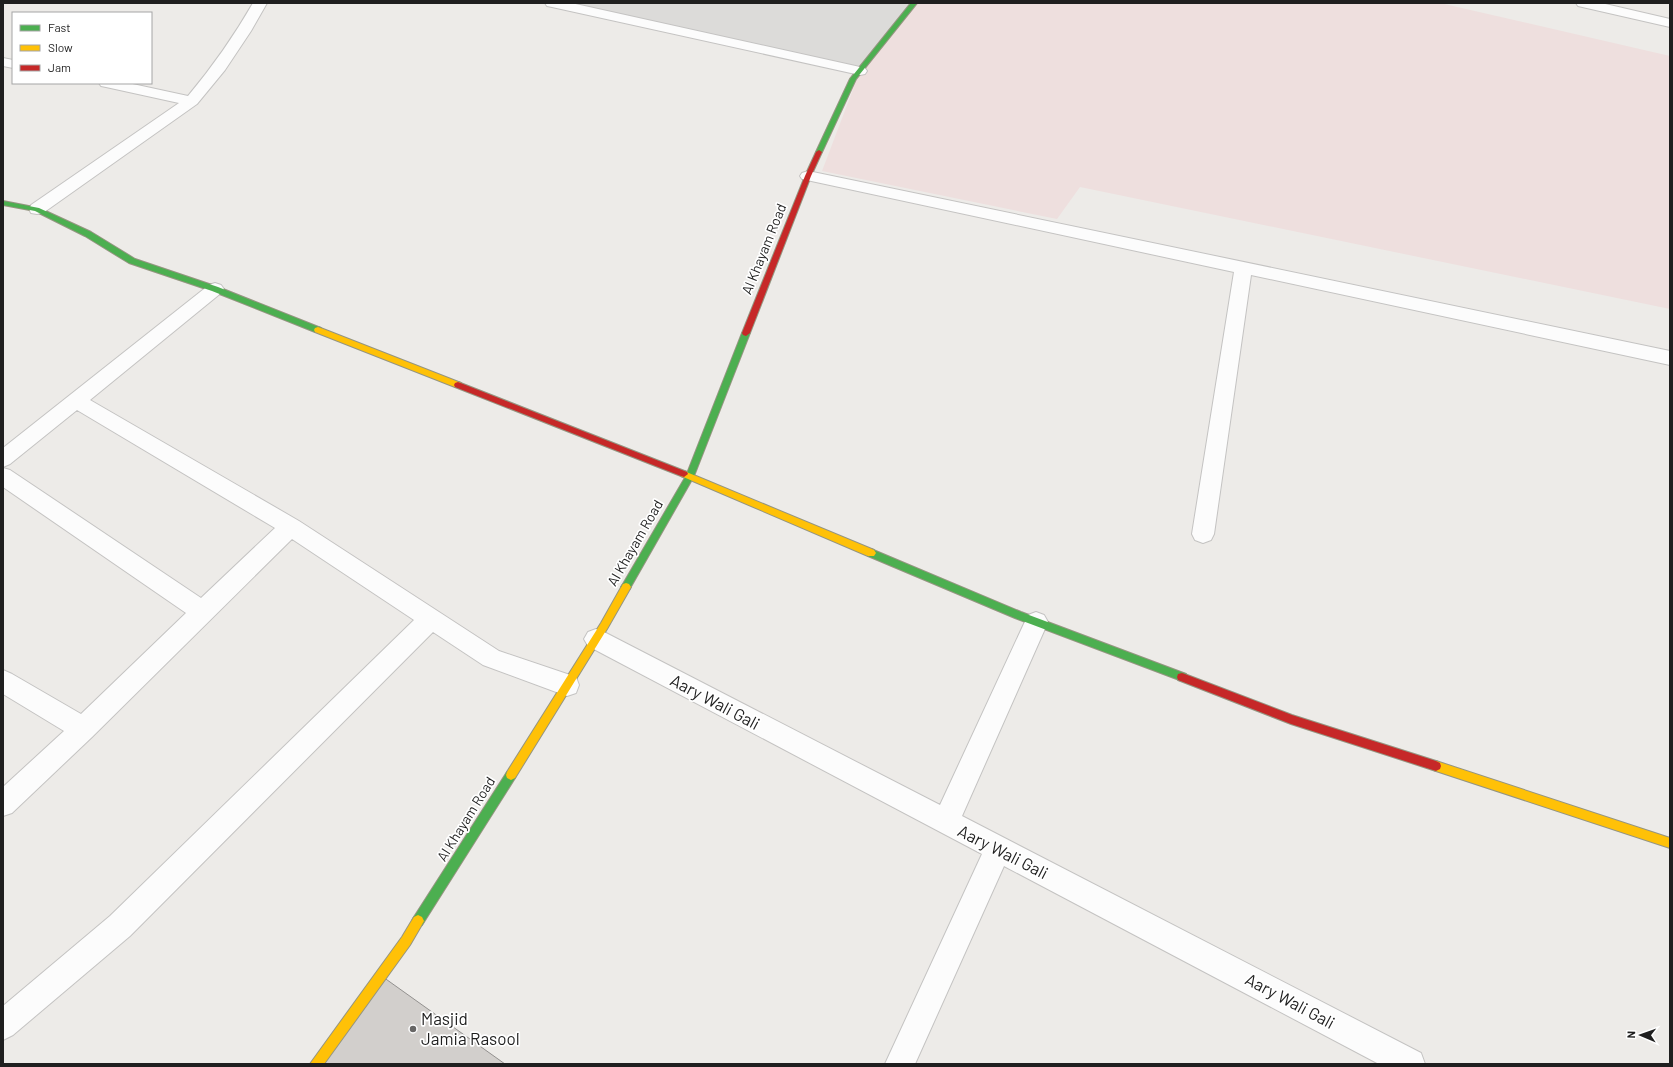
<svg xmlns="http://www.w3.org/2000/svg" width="1673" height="1067" viewBox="0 0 1673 1067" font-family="Barlow,sans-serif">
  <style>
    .residential { fill: #dcdbd9 }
    .commercial { fill: #eedfde }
    .building { fill: #d2cfcc; stroke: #93918f }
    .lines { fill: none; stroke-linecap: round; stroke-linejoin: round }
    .street-casing { stroke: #c4c3c2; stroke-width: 2 }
    .fast-casing { stroke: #959581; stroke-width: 2 }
    .slow-casing { stroke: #959581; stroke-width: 2 }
    .jam-casing { stroke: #959581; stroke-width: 2 }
    .street { fill: #fcfcfc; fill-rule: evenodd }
    .fast { fill: #4caf50; fill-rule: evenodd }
    .slow { fill: #ffc107; fill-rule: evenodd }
    .jam { fill: #c62828; fill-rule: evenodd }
    .poi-dot { fill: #676665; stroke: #fff; stroke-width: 1.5 }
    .labels { text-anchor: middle; stroke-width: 3.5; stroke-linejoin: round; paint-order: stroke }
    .street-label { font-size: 14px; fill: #1f1f1f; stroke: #fff }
    .near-street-label { font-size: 17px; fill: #1f1f1f; stroke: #fff }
    .near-poi-label { font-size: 17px; fill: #1f1f1f; stroke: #fff; text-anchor: start }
  </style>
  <rect width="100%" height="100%" fill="#edebe8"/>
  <path class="residential" d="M552 3H914L860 71Z"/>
  <path class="commercial" d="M914 3H1440L1670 56V309L1080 187 1057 219 822 171 860 71Z"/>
  <path class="building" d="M383 977 505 1064H316Z"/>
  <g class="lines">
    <defs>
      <path id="street" d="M253 3H267L251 31 225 70 197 104 43 213 37 214 31 213 29 209 31 205 179 103 106 87 101 86 99 83H128L188 96C213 66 234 36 253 3Z
        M545 3H571L860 67 865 68 867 71 865 74 860 75 552 7 547 6Z
        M1576 3H1601L1670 19V27L1578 6Z
        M3 58 13 60V68L3 66Z
        M808 171 1670 351V365L1251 275 1214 534 1211 540 1203 543 1195 540 1192 534 1234 272 802 179 800 176 802 173Z
        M215 283 221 285 224 289 221 293 90 400 299 521 499 651 576 677 579 685 576 693 567 696 483 665 433 632 130 936 13 1035 3 1040V1006L110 916 414 620 292 539 92 737 12 813 3 816V787L64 731 3 694V670L12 674 81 714 186 613 3 487V468L10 470 201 598 275 528 77 410 10 464 3 467V448L209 285Z
        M1036 612 1044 615 1048 622 962 816 1421 1053 1425 1064H1379L1004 866 915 1064H885L982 854 588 646 584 639 588 632 596 629 604 632 940 805 1028 615Z"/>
      <path id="fast" d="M911 3H917L856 79 822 152 817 153 816 152 850 79Z
        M3 201 39 208 91 232 135 259 218 287 321 328 322 330 321 332H315L212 291 129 263 85 236 35 211 3 205Z
        M746 330 750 333 694 476 629 590H623L621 587 623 584 686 476 742 333Z
        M871 549 1021 612 1186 674 1187 677 1186 680 1182 681 1015 618 868 556 866 553 868 550Z
        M511 770 515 772 516 775 515 778 422 925 418 927 414 925 412 921 414 917 507 772Z"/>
      <path id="slow" d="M318 327 461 383 462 385 461 387H455L315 332 314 330 315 328Z
        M684 471 874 550 876 553 874 556H868L681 476 680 474 681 472Z
        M626 583 629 584 631 587 607 629 515 778 511 780 507 778 506 775 507 772 601 623 623 584Z
        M1436 761 1670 838V848L1436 771 1432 769 1431 766 1432 763Z
        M418 915 422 917 424 921 410 945 324 1064H310L402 937 414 917Z"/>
      <path id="jam" d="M819 150 822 152 811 176 750 333 746 336 743 335 742 333 805 176 816 152Z
        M458 382 687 472 688 474 684 477 681 476 455 387 454 385 455 383Z
        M1182 673 1292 715 1436 761 1440 763 1441 766 1440 769 1436 771 1291 724 1178 680 1177 677 1178 674Z"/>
    </defs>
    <use href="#street" class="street-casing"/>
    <use href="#fast" class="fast-casing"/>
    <use href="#slow" class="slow-casing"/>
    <use href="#jam" class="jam-casing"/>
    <use href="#street" class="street"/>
    <use href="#fast" class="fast"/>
    <use href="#slow" class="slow"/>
    <use href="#jam" class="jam"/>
  </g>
  <circle class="poi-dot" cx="413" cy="1029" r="4"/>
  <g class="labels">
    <g class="street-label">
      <text transform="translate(764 249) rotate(-68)" y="5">Al Khayam Road</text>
      <text transform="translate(635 543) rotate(-60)" y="5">Al Khayam Road</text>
      <text transform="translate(466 819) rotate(-58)" y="5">Al Khayam Road</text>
    </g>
    <g class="near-street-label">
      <text transform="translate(715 702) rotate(28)" y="6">Aary Wali Gali</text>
      <text transform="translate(1003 852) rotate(27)" y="6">Aary Wali Gali</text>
      <text transform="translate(1290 1001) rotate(28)" y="6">Aary Wali Gali</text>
    </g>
    <g class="near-poi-label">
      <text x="421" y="1025">Masjid<tspan x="421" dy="20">Jamia Rasool</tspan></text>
    </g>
  </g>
  <rect width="1673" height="1067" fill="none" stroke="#1f1f1f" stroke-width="8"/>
  <rect x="12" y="12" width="140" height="72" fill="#ffffff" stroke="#a5a5a5"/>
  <rect x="20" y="25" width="20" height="6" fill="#4caf50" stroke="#a5a5a5"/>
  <text x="48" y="32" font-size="12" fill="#1f1f1f">Fast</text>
  <rect x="20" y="45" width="20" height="6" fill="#ffc107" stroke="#a5a5a5"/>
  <text x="48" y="52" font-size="12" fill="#1f1f1f">Slow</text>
  <rect x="20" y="65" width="20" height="6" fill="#c62828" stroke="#a5a5a5"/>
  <text x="48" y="72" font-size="12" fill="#1f1f1f">Jam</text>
  <g transform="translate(1641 1035) rotate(272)" stroke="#ffffff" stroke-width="3" paint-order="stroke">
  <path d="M0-3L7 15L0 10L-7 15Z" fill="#1f1f1f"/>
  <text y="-6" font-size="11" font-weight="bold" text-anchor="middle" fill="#1f1f1f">N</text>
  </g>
</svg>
